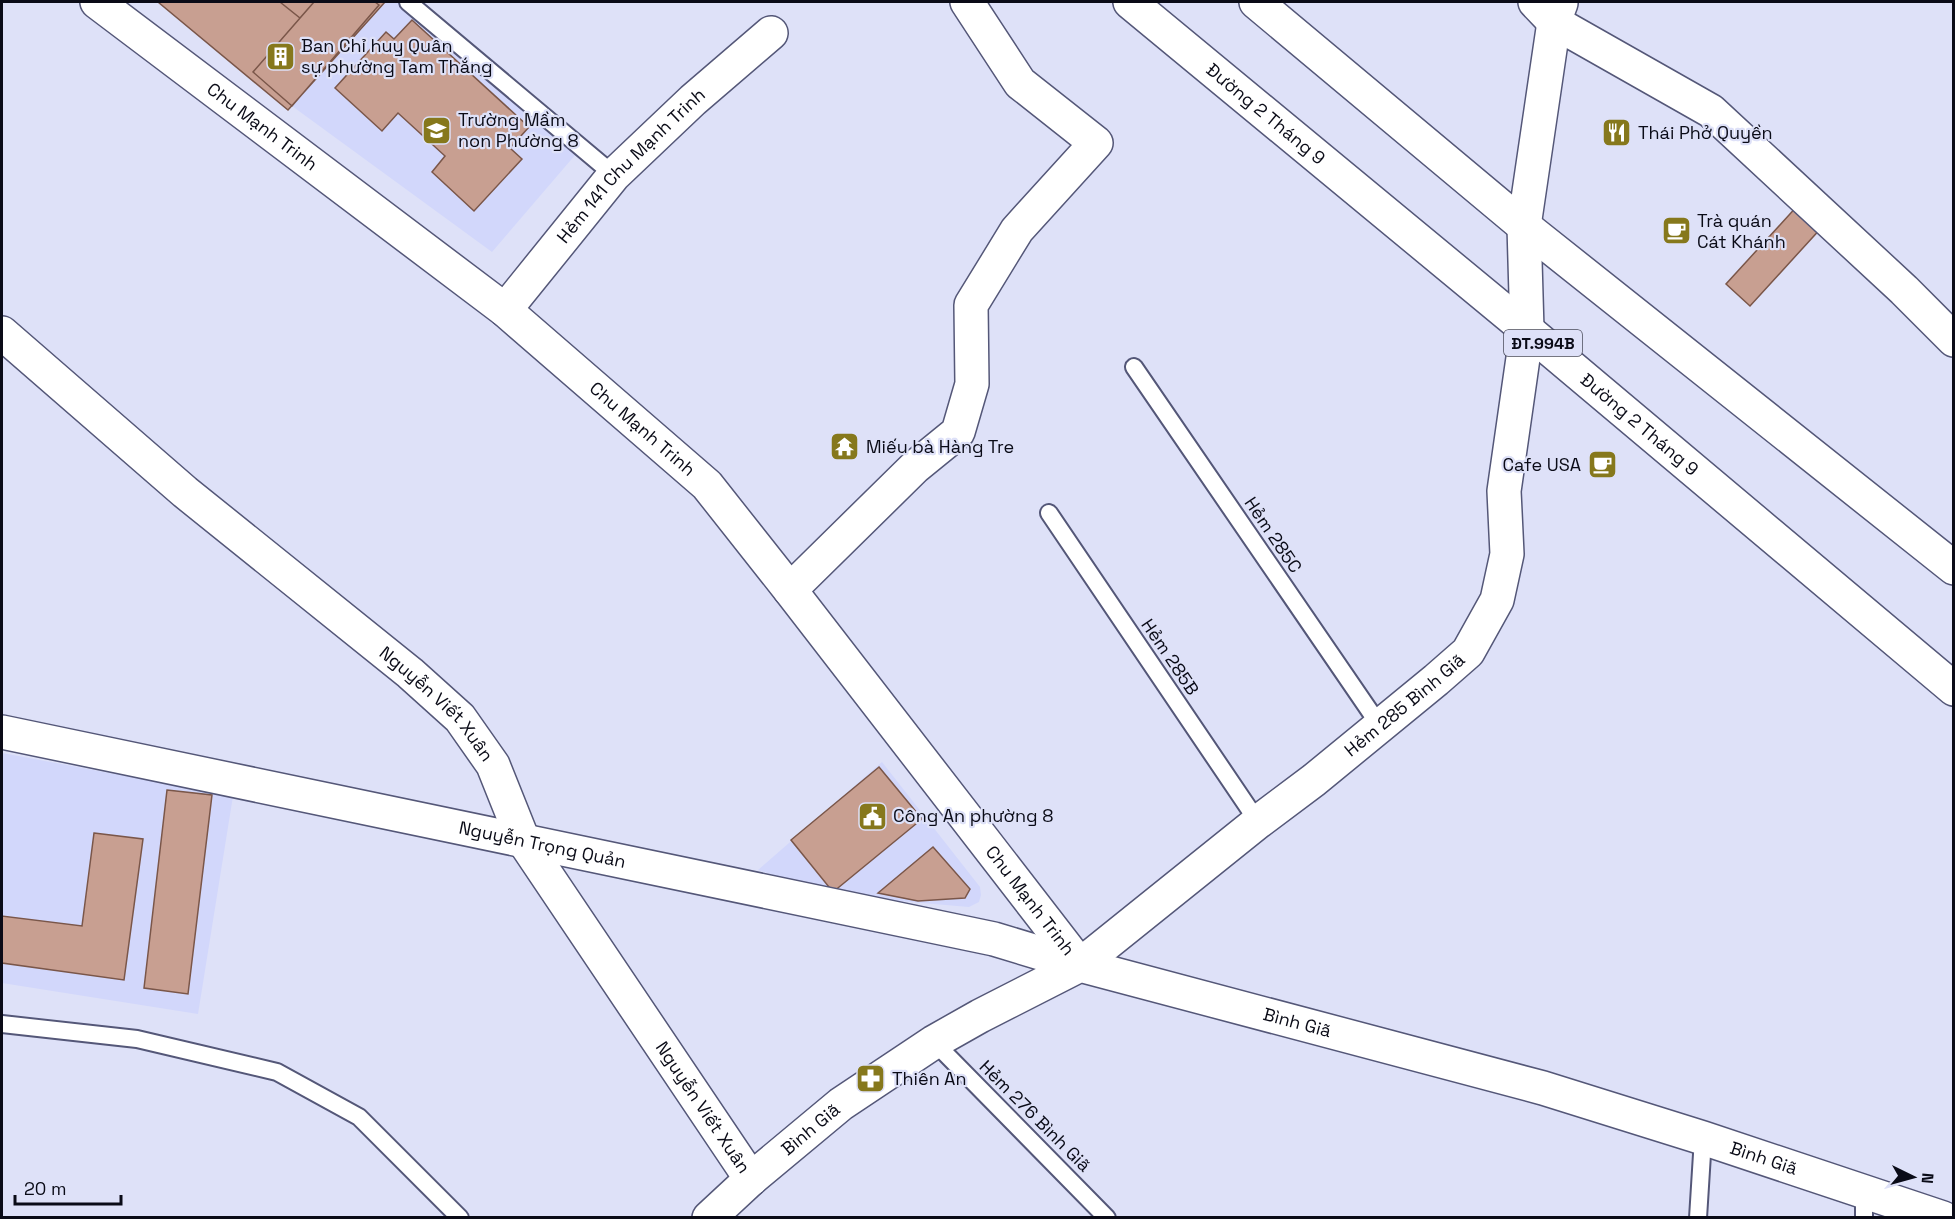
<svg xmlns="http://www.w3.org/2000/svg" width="1955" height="1219" viewBox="0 0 1955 1219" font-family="'Space Grotesk',sans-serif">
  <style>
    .built { fill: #d2d7fb }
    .building { fill: #c89f91; stroke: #7a5649; stroke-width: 1.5 }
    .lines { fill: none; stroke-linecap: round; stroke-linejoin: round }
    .lane-casing { stroke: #545778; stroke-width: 20 }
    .street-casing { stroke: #545778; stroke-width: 36 }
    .secondary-casing { stroke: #545778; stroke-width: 36 }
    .primary-casing { stroke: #545778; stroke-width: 36 }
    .lane { stroke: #fff; stroke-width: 16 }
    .street { stroke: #fff; stroke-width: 33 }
    .secondary { stroke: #fff; stroke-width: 33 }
    .primary { stroke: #fff; stroke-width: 33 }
    .labels { text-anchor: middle; stroke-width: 4.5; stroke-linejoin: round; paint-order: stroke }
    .shield { fill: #dee1f8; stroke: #4a4b5a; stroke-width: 1.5 }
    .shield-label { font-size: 16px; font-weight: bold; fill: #0a0b17 }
    .poi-label { font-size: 18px; fill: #0a0b17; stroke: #dee1f8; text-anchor: start }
    .street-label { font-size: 18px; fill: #0a0b17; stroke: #dee1f8 }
  </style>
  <rect width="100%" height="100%" fill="#dee1f8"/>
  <path class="built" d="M385 2H398L576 154 492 252 292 106Z
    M2 753 233 796 198 1014 2 983Z
    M882 762 980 887 981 895 979 902 969 907 875 899 793 881 758 870Z"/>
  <path class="building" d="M158 2H385L288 110Z
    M280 2H314L300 18Z
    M314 2H375L379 5 292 106 253 72Z
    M412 20 529 127 510 148 522 159 474 211 432 172 445 156 398 113 382 131 335 88 386 32 394 39Z
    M1799 204 1823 226 1750 306 1726 284Z
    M879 767 922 819 833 892 791 840Z
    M167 790 212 795 188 994 144 988Z
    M94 833 143 839 124 980 2 963V916L82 926Z
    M933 847 970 889 965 898 918 901 878 893Z"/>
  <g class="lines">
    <defs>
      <path id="lane" d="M408 2 614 175
        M1134 367 1380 726
        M1049 513 1258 822
        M2 1024 137 1039 277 1072 359 1117 460 1218
        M934 1042 1107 1218
        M1698 1218 1703 1138
        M1864 1218V1191"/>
      <g id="street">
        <path id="s1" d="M97 2 505 310 707 485 790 590 1080 965"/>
        <path d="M1535 2 1554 22 1711 111 1904 290 1954 340"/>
        <path d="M1524 226 1554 22 1561 3"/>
        <path id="s2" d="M505 310 614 175 693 100 771 33"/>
        <path id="s3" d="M2 333 185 492 410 673 460 718 493 765 523 840 751 1179"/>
        <path d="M790 590 915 467 958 432 972 384 971 305 1017 230 1096 143 1020 83 967 2"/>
        <path id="s4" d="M2 732 994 939 1080 965"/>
        <path id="s5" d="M1080 965 1258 822 1314 780 1436 680 1468 652 1497 600 1507 554 1504 491 1527 330"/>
      </g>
      <g id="secondary">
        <path id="s6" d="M709 1218 751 1179 841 1104 934 1042 980 1016 1080 965 1543 1088 1703 1138 1943 1218"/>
      </g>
      <g id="primary">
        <path id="s7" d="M1130 2 1527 330 1954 689"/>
        <path d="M1256 2 1524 226 1954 568"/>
        <path d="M1524 226 1527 330"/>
      </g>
    </defs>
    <use href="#lane" class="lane-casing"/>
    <use href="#street" class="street-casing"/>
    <use href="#secondary" class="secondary-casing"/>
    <use href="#primary" class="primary-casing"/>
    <use href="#lane" class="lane"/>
    <use href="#street" class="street"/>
    <use href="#secondary" class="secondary"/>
    <use href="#primary" class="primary"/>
  </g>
  <defs>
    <symbol id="building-square" viewBox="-11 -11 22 22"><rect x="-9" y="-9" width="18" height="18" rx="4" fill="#86781c" stroke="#dee1f8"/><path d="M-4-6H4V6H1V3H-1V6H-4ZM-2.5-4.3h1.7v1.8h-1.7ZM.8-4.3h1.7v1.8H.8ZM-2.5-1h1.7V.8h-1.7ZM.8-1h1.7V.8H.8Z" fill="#fff"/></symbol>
    <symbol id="school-square" viewBox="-11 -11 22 22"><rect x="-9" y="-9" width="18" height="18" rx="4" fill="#86781c" stroke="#dee1f8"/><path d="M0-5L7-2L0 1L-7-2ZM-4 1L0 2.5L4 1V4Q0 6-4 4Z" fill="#fff"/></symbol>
    <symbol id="restaurant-square" viewBox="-11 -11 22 22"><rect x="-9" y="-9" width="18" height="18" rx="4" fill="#86781c" stroke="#dee1f8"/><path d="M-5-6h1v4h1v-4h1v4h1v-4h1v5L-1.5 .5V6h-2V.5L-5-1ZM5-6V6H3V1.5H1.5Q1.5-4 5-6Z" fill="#fff"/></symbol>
    <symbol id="cafe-square" viewBox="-11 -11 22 22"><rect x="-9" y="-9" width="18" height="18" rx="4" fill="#86781c" stroke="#dee1f8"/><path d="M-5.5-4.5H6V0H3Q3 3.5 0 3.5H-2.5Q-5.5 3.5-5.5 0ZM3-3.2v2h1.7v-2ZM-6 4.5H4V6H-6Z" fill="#fff"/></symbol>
    <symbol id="temple-square" viewBox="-11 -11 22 22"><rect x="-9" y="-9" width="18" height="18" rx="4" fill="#86781c" stroke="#dee1f8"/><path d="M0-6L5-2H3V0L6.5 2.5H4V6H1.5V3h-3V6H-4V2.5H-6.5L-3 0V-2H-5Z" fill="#fff"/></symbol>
    <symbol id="civic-square" viewBox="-11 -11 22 22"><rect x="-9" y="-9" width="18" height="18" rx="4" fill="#86781c" stroke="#dee1f8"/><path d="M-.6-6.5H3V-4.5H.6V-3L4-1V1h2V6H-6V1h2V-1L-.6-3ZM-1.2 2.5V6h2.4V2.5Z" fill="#fff"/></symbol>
    <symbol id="pharmacy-square" viewBox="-11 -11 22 22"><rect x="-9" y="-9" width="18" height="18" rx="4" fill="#86781c" stroke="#dee1f8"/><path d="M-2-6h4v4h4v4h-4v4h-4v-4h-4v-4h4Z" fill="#fff"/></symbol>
  </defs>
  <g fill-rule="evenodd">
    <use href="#building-square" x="264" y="40" width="33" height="33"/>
    <use href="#school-square" x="420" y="114" width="33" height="33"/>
    <use href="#restaurant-square" x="1600" y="116" width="33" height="33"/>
    <use href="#cafe-square" x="1660" y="214" width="33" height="33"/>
    <use href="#temple-square" x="828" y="430" width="33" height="33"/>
    <use href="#cafe-square" x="1586" y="448" width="33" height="33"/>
    <use href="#civic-square" x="856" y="800" width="33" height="33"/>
    <use href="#pharmacy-square" x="854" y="1062" width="33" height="33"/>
  </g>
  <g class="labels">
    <rect class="shield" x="1504" y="330" width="78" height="26" rx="4.5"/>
    <g class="shield-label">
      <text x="1543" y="349">ĐT.994B</text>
    </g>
    <g class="poi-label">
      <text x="301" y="52">Ban Chỉ huy Quân<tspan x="301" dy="21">sự phường Tam Thắng</tspan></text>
      <text x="458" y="126">Trường Mầm<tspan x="458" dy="21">non Phường 8</tspan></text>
      <text x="1638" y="139">Thái Phở Quyền</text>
      <text x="1697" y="227">Trà quán<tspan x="1697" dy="21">Cát Khánh</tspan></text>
      <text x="866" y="453">Miếu bà Hàng Tre</text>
      <text x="1581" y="471" text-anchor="end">Cafe USA</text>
      <text x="893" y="822">Công An phường 8</text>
      <text x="892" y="1085">Thiên An</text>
    </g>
    <g class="street-label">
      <text dy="6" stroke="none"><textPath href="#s7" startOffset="176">Đường 2 Tháng 9</textPath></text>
      <text dy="6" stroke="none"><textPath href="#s1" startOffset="207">Chu Mạnh Trinh</textPath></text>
      <text dy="6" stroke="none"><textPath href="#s2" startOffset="192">Hẻm 141 Chu Mạnh Trinh</textPath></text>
      <text dy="6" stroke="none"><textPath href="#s7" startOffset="662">Đường 2 Tháng 9</textPath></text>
      <text dy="6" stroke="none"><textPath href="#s1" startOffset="693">Chu Mạnh Trinh</textPath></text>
      <text transform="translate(1273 535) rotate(56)" y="6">Hẻm 285C</text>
      <text transform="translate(1170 657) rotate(56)" y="6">Hẻm 285B</text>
      <text dy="6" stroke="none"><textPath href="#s5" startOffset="416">Hẻm 285 Bình Giã</textPath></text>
      <text dy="6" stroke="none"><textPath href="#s3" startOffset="572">Nguyễn Viết Xuân</textPath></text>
      <text dy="6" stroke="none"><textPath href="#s4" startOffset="552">Nguyễn Trọng Quản</textPath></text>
      <text dy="6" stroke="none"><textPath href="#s1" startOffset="1305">Chu Mạnh Trinh</textPath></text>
      <text dy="6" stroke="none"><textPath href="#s6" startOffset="676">Bình Giã</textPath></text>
      <text dy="6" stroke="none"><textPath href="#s3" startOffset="1059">Nguyễn Viết Xuân</textPath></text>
      <text transform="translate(1035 1116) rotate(45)" y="6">Hẻm 276 Bình Giã</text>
      <text dy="6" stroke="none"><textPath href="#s6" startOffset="135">Bình Giã</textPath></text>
      <text dy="6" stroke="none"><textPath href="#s6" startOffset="1162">Bình Giã</textPath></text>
    </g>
  </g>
  <rect width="1955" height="1219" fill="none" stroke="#0a0b17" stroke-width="6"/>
  <g transform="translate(1913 1177) rotate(95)" stroke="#dee1f8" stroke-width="4.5" paint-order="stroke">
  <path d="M0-4.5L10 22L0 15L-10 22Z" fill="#0a0b17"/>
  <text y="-9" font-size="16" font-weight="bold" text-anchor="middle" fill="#0a0b17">N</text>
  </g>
  <path d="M15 1195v9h106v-9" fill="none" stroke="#0a0b17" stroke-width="3"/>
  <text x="24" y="1195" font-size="18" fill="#0a0b17" stroke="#dee1f8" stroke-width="4.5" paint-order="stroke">20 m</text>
</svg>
